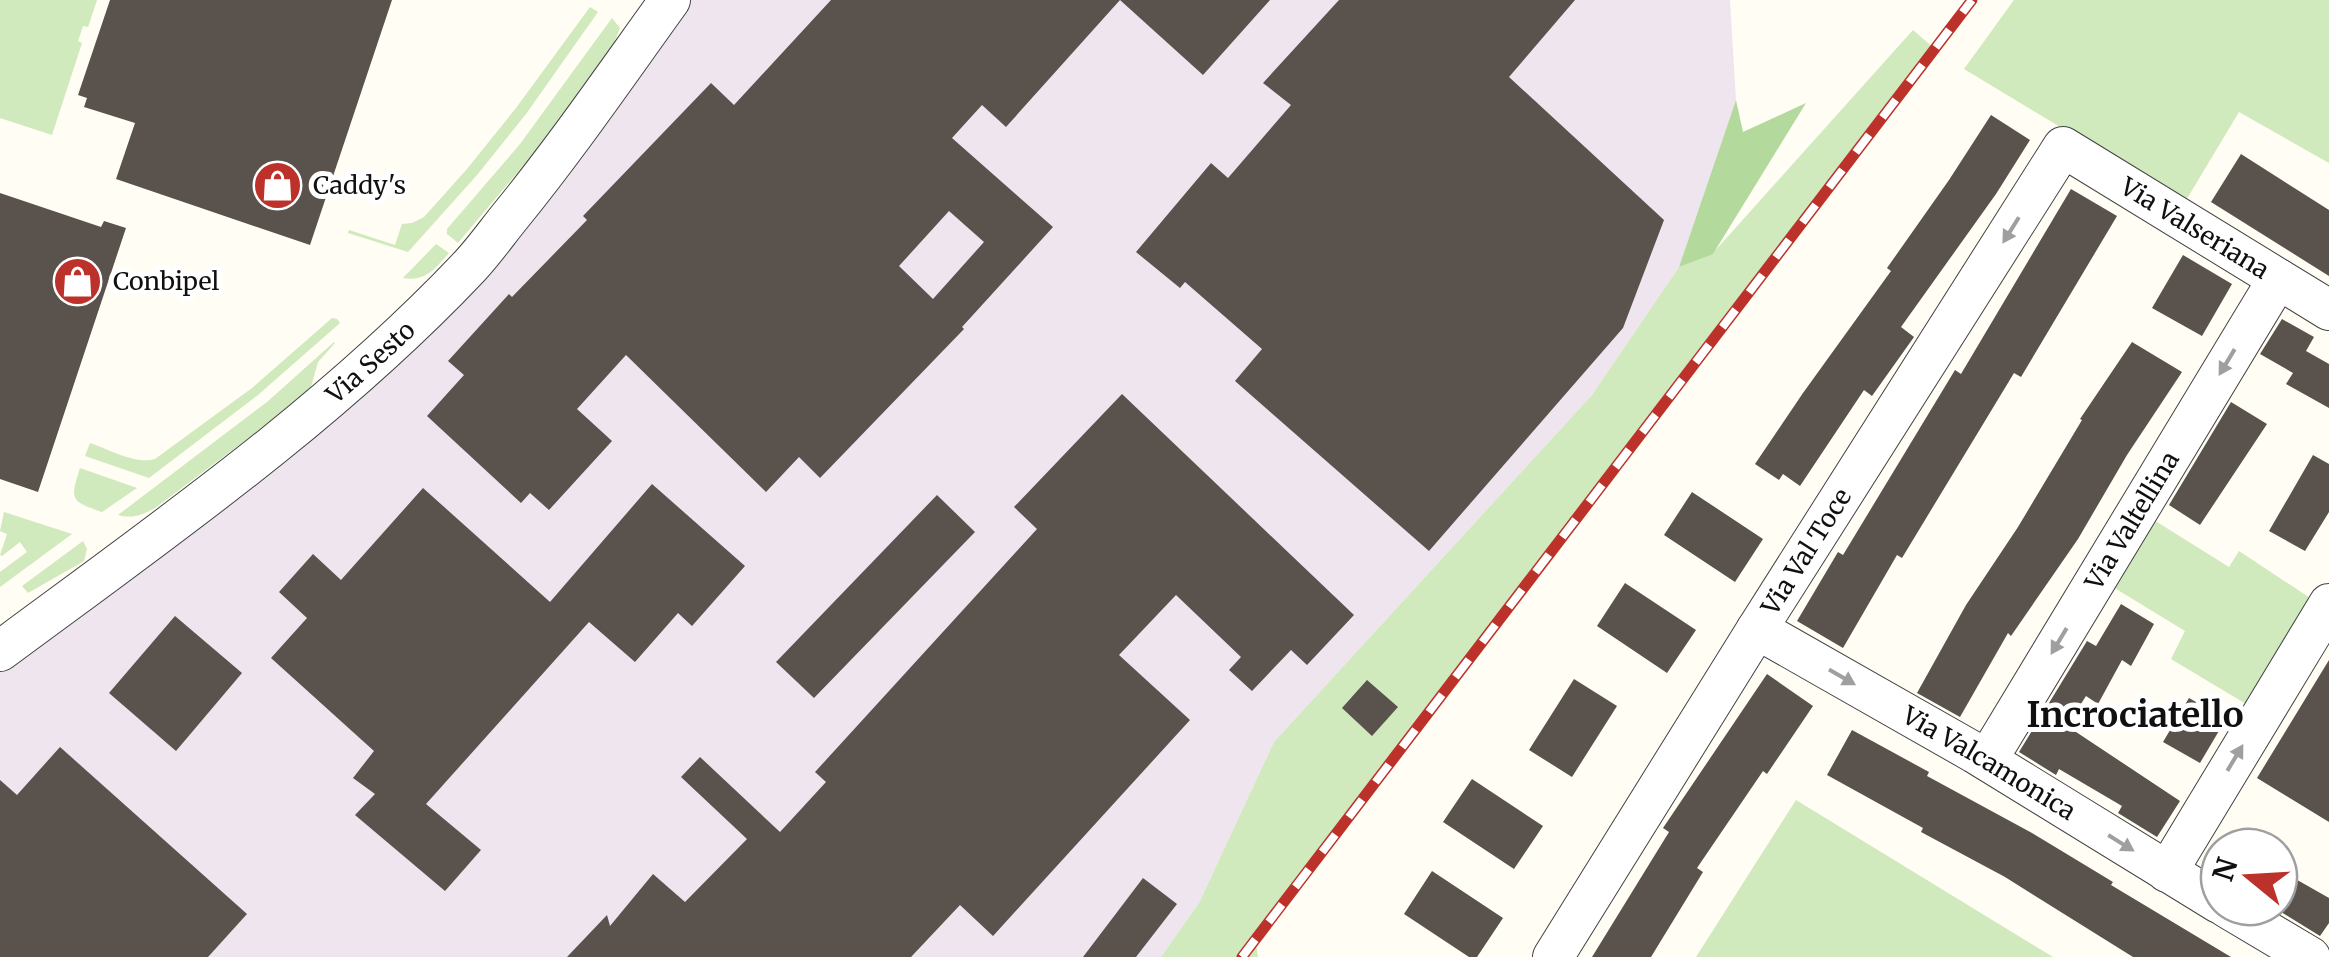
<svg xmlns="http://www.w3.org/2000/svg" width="2329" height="957" viewBox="0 0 2329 957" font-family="Merriweather,serif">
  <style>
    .industrial { fill: #eee5ee }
    .green { fill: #d0e9bd }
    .forest { fill: #b3d99d }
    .building { fill: #59524d; fill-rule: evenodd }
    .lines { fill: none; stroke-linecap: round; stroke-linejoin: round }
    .minor-casing { stroke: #434343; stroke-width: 42 }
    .minor { stroke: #fff; stroke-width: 40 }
    .rail-casing { stroke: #bd312b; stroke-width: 11 }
    .rail { stroke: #fff; stroke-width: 8; stroke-dasharray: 22; stroke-linecap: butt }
    .oneway { fill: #9f9f9f }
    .labels { text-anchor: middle; stroke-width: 10; stroke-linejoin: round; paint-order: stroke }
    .poi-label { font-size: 25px; fill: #101010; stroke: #fff; text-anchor: start }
    .street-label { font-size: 25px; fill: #101010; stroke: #fff }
    .district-label { font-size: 35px; font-weight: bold; fill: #101010; stroke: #fff }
  </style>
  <rect width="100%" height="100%" fill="#fffdf4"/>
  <path class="industrial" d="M681 0H1730L1736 100 1679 267 1592 395 1274 742 1199 903 1161 957H0V669L479 272Z"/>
  <path class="green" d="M0 0H97L88 27 83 26 78 41 82 43 52 135 0 118Z
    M2014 0H2329V163L2239 112 2185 202 1964 69Z
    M590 7 598 12 526 114 477 175 408 252 348 233 349 230 395 245 402 224 412 223 424 217 467 169 516 108Z
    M612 18 620 28 614 43 533 154 458 243 447 234V229L520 144Z
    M1913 30 1935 49 1255 936 1258 957H1161L1199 903 1274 742 1592 395 1679 267 1713 253Z
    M436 244 449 253C435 269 425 282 403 278Z
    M332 318 337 319 340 323 258 395 149 478 85 456 90 443C108 449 136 465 155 459L252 388Z
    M334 342 335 343 318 362 311 387 259 430 155 508C142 515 132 519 118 515L267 402Z
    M80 468 137 488 102 512C70 501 70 500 80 468Z
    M4 512 72 534 0 587V572L27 552 20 542 2 556 0 555 7 534 0 531Z
    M2149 517 2229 567 2239 551 2310 598 2246 704 2171 659 2185 631 2108 584Z
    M83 541 87 549 84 561 28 593 22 586Z
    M1796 800 2053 957H1696Z"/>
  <path class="forest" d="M1736 100 1743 132 1806 103 1713 254 1679 267Z"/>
  <path class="building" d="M110 0H392L310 245 116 179 135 123 84 107 87 98 78 95Z
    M831 0H1120L1006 127 982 105 952 138 1053 227 962 327 964 329 820 478 799 457 766 492 626 355 577 409 612 441 549 510 530 493 521 503 427 416 464 375 448 361 509 294 512 297 587 220 583 216 711 83 734 105ZM949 211 984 242 933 299 899 266Z
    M1120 0H1270L1203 75Z
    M1339 0H1575L1509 77 1664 220 1623 328 1429 551 1235 381 1262 349 1185 282 1180 288 1136 252 1211 163 1228 178 1291 105 1263 83Z
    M1991 115 2030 140 1996 194 1901 327 1914 337 1872 396 1864 390 1800 486 1783 474 1779 480 1755 464 1803 393 1891 271 1887 268 1949 180Z
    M2241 154 2329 210V276L2211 202Z
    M2071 189 2117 216 2021 377 2014 373 1902 558 1897 555 1843 648 1797 621 1838 552 1843 555 1955 370 1961 374Z
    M0 193 101 227 104 221 126 228 38 492 0 479Z
    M2183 255 2232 284 2202 336 2152 308Z
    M2282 319 2314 337 2306 351 2329 364V408L2286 384 2293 373 2260 354Z
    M2132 342 2182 372 2127 455 2078 539 2011 636 2008 633 1960 717 1917 693 1966 605 2018 527 2082 420 2080 419Z
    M1122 394 1354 615 1307 665 1291 650 1252 691 1229 670 1241 657 1176 595 1119 655 1190 720 993 936 960 905 911 957H567L607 915 610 926 653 874 685 902 747 839 681 777 700 757 780 832 826 782 815 772 1037 529 1014 507Z
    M2231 402 2267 424 2200 525 2169 505Z
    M2313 455 2329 464V512L2305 551 2269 531Z
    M652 484 745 566 692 626 678 613 635 662 589 622 426 804 481 850 445 891 355 815 375 794 353 778 374 751 271 658 307 618 279 592 313 554 341 580 423 488 550 602Z
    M1692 492 1763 539 1735 582 1664 535Z
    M937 495 975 532 814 698 776 662Z
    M1625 583 1696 630 1667 673 1597 626Z
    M2121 604 2154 624 2131 666 2122 660 2098 704 2086 696 2067 726 2180 801 2157 837 2118 813 2122 806 2059 769 2056 775 2019 752 2087 641 2096 646Z
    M175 616 242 673 176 751 109 693Z
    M2329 660V822L2257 778Z
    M1767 674 1813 706 1767 774 1763 771 1697 868 1703 872 1651 957H1592L1669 832 1663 828Z
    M1574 679 1617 706 1572 777 1529 750Z
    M1367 680 1398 707 1372 736 1342 708Z
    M2189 698 2226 719 2200 763 2163 742Z
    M1852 730 1929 772 1927 776 2032 833 2113 882 2111 885 2231 957H2133L2005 877 1921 832 1923 828 1827 775Z
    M60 747 247 914 208 957H0V780L17 795Z
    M1472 779 1543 826 1514 869 1443 822Z
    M1432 871 1503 918 1477 957H1469L1404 914Z
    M2292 877 2329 898V923L2320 936 2273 907H2279V898Z
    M1143 878 1177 904 1136 957H1083Z"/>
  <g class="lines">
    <defs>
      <g id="minor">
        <path id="s1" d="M1757 629 1975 753 2219 903"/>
        <path id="s2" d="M0 651C162 531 330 414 469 267 485 250 498 231 512 214 568 145 618 72 670 0"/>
        <path id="s3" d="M1987 760 2278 279"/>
        <path d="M2167 872 2329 604"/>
        <path d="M2226 907 2310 957"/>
        <path id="s4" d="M1553 957 1757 629 2063 147 2329 310"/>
      </g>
    </defs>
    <use href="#minor" class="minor-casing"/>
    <use href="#minor" class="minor"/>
    <defs>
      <path id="rail" d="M1242 957 1972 0"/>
    </defs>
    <use href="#rail" class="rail-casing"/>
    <use href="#rail" class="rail"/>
  </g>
  <defs><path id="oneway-solid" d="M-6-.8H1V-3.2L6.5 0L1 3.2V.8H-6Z" transform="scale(2.5)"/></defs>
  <g class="oneway">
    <use href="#oneway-solid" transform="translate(2011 230) rotate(122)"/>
    <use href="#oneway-solid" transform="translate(2227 362) rotate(121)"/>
    <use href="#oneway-solid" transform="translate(2059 641) rotate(121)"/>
    <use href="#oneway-solid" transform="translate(1842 677) rotate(30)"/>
    <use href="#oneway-solid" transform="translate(2235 758) rotate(-59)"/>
    <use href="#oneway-solid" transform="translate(2121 843) rotate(32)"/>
  </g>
  <defs>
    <symbol id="shop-disc" viewBox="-11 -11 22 22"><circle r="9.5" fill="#bd312b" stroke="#fff"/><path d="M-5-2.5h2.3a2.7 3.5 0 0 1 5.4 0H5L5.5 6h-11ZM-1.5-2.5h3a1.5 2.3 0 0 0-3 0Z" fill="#fff"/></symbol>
  </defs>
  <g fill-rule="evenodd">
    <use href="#shop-disc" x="250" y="158" width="55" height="55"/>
    <use href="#shop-disc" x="50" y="254" width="55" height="55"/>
  </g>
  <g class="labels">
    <g class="poi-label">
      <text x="313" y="194">Caddy's</text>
      <text x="113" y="290">Conbipel</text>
    </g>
    <g class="street-label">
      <text dy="9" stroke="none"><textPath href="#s4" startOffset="1112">Via Valseriana</textPath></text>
      <text dy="9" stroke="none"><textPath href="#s2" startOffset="470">Via Sesto</textPath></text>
      <text dy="9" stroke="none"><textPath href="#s3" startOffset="280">Via Valtellina</textPath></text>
      <text dy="9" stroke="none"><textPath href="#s4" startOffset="478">Via Val Toce</textPath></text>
      <text dy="9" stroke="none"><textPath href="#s1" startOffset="268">Via Valcamonica</textPath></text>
    </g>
    <g class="district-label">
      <text x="2135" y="727">Incrociatello</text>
    </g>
  </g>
  <g transform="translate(2249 877) rotate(288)"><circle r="48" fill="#ffffff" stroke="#9f9f9f" stroke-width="2.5"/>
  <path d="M0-8L18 38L0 25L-18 38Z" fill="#bd312b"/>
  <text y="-15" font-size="28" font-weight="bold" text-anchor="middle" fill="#101010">N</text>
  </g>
</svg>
